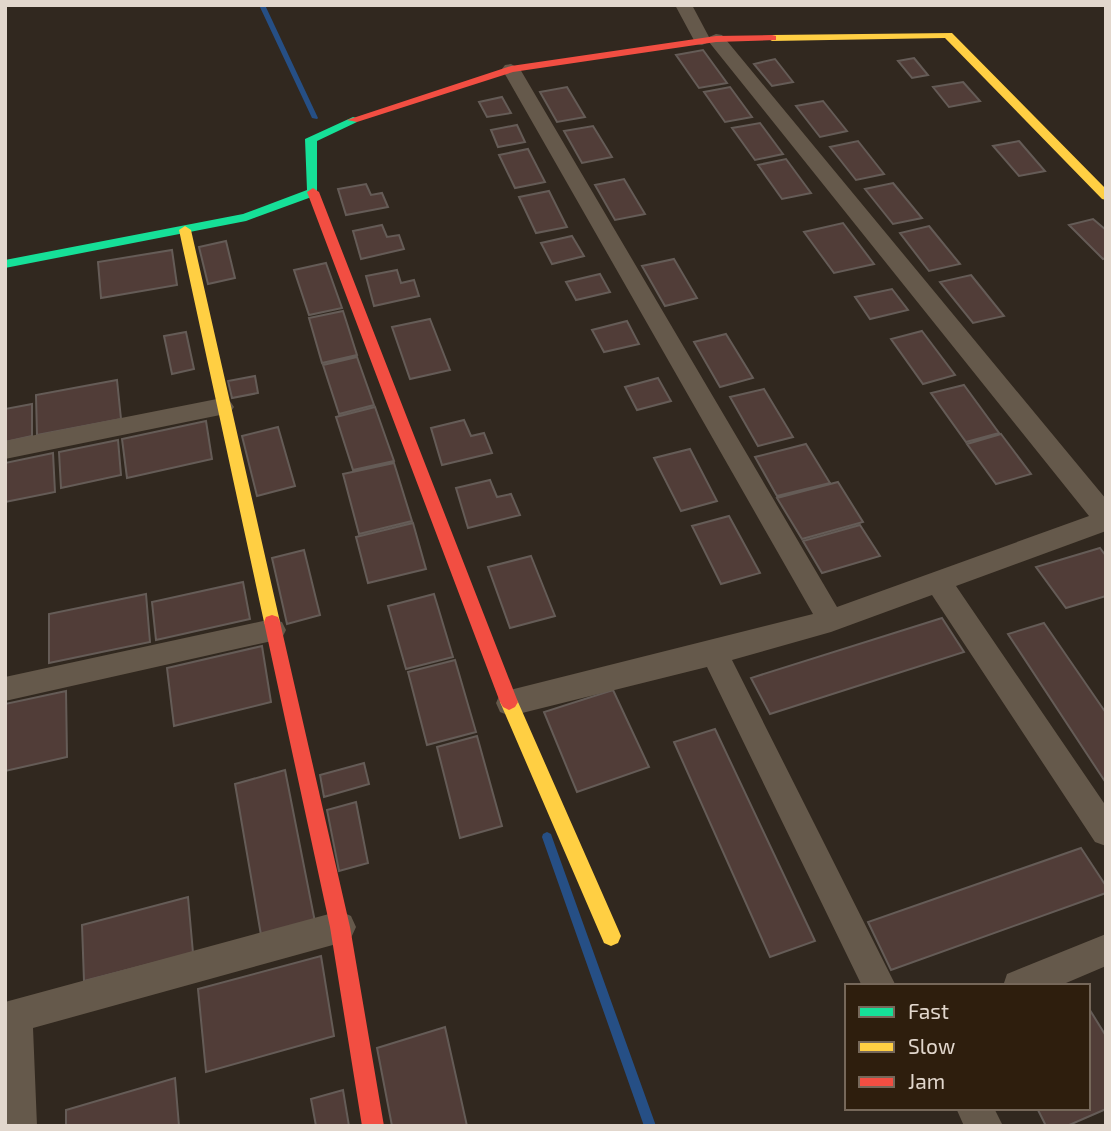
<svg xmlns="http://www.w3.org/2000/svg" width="1111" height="1131" viewBox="0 0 1111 1131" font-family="'Exo 2',sans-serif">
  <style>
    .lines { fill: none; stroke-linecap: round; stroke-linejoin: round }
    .stream { fill: #264f85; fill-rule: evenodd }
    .building { fill: #513d38; stroke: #655c57; stroke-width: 2 }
    .street { fill: #65594b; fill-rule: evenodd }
    .fast { fill: #16e098; fill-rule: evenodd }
    .slow { fill: #ffcf43; fill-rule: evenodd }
    .jam { fill: #f24e42; fill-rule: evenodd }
  </style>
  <rect width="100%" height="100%" fill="#31281f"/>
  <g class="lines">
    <path class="stream" d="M259 5H265L318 118 317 119 312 118Z
      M547 832 551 834 552 837 656 1126H644L542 837 543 834Z"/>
  </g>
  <path class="building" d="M703 50 727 83 699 88 676 55Z
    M914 58 928 75 912 78 898 61Z
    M775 59 793 82 772 86 754 64Z
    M963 82 980 101 949 107 933 87Z
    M567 87 585 117 557 122 540 92Z
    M730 87 752 117 725 122 704 92Z
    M502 97 511 113 487 117 479 102Z
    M823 101 847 131 820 137 796 106Z
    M760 123 783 154 755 160 732 128Z
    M517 125 525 142 498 147 491 130Z
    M593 126 612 157 582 163 564 131Z
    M858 141 884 174 856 180 830 147Z
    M1019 141 1045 171 1019 176 993 146Z
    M528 149 545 182 515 188 499 155Z
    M786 159 811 193 782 199 758 165Z
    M624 179 645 214 615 220 595 185Z
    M893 183 922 218 893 224 865 189Z
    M366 184 371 195 382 193 388 207 346 215 338 189Z
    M549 191 567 227 536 233 519 197Z
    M1093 219 1106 230V258L1103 259 1069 225Z
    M843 223 874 264 834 273 804 232Z
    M382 225 387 237 399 235 404 249 361 259 353 231Z
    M929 226 960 264 929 271 900 233Z
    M572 236 584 256 552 264 541 243Z
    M226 241 235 278 208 284 199 247Z
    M172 250 177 285 101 298 98 262Z
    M674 259 697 298 665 306 642 266Z
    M326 263 342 308 309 315 294 270Z
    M397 270 401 283 414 280 419 296 374 306 366 276Z
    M600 274 610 292 576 300 566 282Z
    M971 275 1004 316 973 323 940 282Z
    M892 289 908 310 870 319 855 297Z
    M343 311 357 355 322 363 309 318Z
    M430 319 450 370 410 379 392 327Z
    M627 321 639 344 604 352 592 330Z
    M922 331 955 375 923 384 891 339Z
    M186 332 194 369 172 374 164 336Z
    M726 334 753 378 720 387 694 342Z
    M357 357 374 405 339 414 323 365Z
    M255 376 258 393 232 398 228 381Z
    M658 378 671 401 637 410 625 387Z
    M117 380 121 419 37 435 36 395Z
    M964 385 999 433 966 442 931 393Z
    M764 389 793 437 758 446 730 397Z
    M32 404V436L5 442V409Z
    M375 407 394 461 353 470 336 417Z
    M464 420 471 436 484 433 492 453 442 465 431 428Z
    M206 421 212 459 127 478 122 439Z
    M278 427 295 486 257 496 242 436Z
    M1001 434 1031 474 996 484 967 444Z
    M118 440 121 475 61 488 59 452Z
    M806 444 830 483 777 496 755 457Z
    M690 449 717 501 681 511 654 458Z
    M53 453 55 492 5 502V463Z
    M394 463 412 521 359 534 343 474Z
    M490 480 497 497 511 494 520 515 468 528 456 488Z
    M838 482 863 522 802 539 777 498Z
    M729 516 760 573 721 584 692 526Z
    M413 523 426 569 368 583 356 537Z
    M860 525 880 556 822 573 803 541Z
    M1100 548 1106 556V596L1066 608 1036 567Z
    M304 550 320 615 287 624 272 558Z
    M531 556 555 616 510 628 488 567Z
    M243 582 250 619 156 640 152 602Z
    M146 594 150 642 49 663V614Z
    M434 594 453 657 406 669 388 606Z
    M942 618 964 652 770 714 751 678Z
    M1044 623 1106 713V783L1008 634Z
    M262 646 271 702 174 726 167 668Z
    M455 660 476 732 427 745 408 672Z
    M613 690 649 767 577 792 544 712Z
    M66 691 67 757 5 771V704Z
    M715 729 815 941 770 957 674 742Z
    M477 736 502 826 460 838 437 747Z
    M364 763 369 784 324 797 320 775Z
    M285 770 315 922 261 935 235 784Z
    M356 802 368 863 339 871 327 810Z
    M1081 848 1106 886V893L891 970 868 922Z
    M188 897 193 953 84 981 82 925Z
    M321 956 334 1036 206 1072 198 989Z
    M1088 1007 1106 1036V1109L1067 1126H1046L1037 1108H1088Z
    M445 1027 467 1126H392L377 1048Z
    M175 1078 179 1126H66V1110Z
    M343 1090 349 1126H316L311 1099Z"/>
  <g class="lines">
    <path class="street" d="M675 5H692L709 37 716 34 722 35 1106 499V531L956 586 1106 806V846L1095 842 932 595 831 632 732 660 896 986H862L707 667 510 716 500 712 496 703 500 694 510 690 813 614 502 69 505 65 511 64 520 69 837 607 1089 516 709 42 702 45 696 44Z
      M222 398 230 401 234 407 230 413 5 459V441Z
      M272 619 282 622 286 630 282 638 272 641 5 701V677Z
      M340 911 351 916 356 927 351 938 340 943 33 1028 37 1126H5V1002Z
      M1106 934V966L1059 986H1003L1007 974Z
      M956 1108H994L1003 1126H964Z"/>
    <path class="fast" d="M353 117 357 118V122L317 141V195L246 221 5 268V260L243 214 307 190 305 139Z"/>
    <path class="slow" d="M952 33 1106 189V200L1102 199 945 38 772 41 767 38 772 35Z
      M185 226 191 230 280 622 278 627 272 629 266 627 264 622 179 230Z
      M509 694 515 697 518 702 618 929 621 936 618 943 611 946 604 943 500 702 503 697Z"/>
    <path class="jam" d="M772 35 776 36V40L716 42 513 72 357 122 347 120 511 66 716 36Z
      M313 188 319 192 518 702 515 707 509 710 503 707 500 702 307 192Z
      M272 615 278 617 280 622 350 927 384 1126H362L330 927 264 622 266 617Z"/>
  </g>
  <rect width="1111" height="1131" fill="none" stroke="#e2d7cd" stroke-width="14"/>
  <rect x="845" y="984" width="245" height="126" fill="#2e1e0d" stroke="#76685a" stroke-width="2"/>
  <rect x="859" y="1007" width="35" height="10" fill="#16e098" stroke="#76685a" stroke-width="2"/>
  <text x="908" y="1019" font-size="21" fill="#e2d7cd">Fast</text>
  <rect x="859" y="1042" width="35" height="10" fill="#ffcf43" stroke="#76685a" stroke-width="2"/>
  <text x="908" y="1054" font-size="21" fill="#e2d7cd">Slow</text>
  <rect x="859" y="1077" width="35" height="10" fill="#f24e42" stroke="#76685a" stroke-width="2"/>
  <text x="908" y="1089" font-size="21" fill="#e2d7cd">Jam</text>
</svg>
